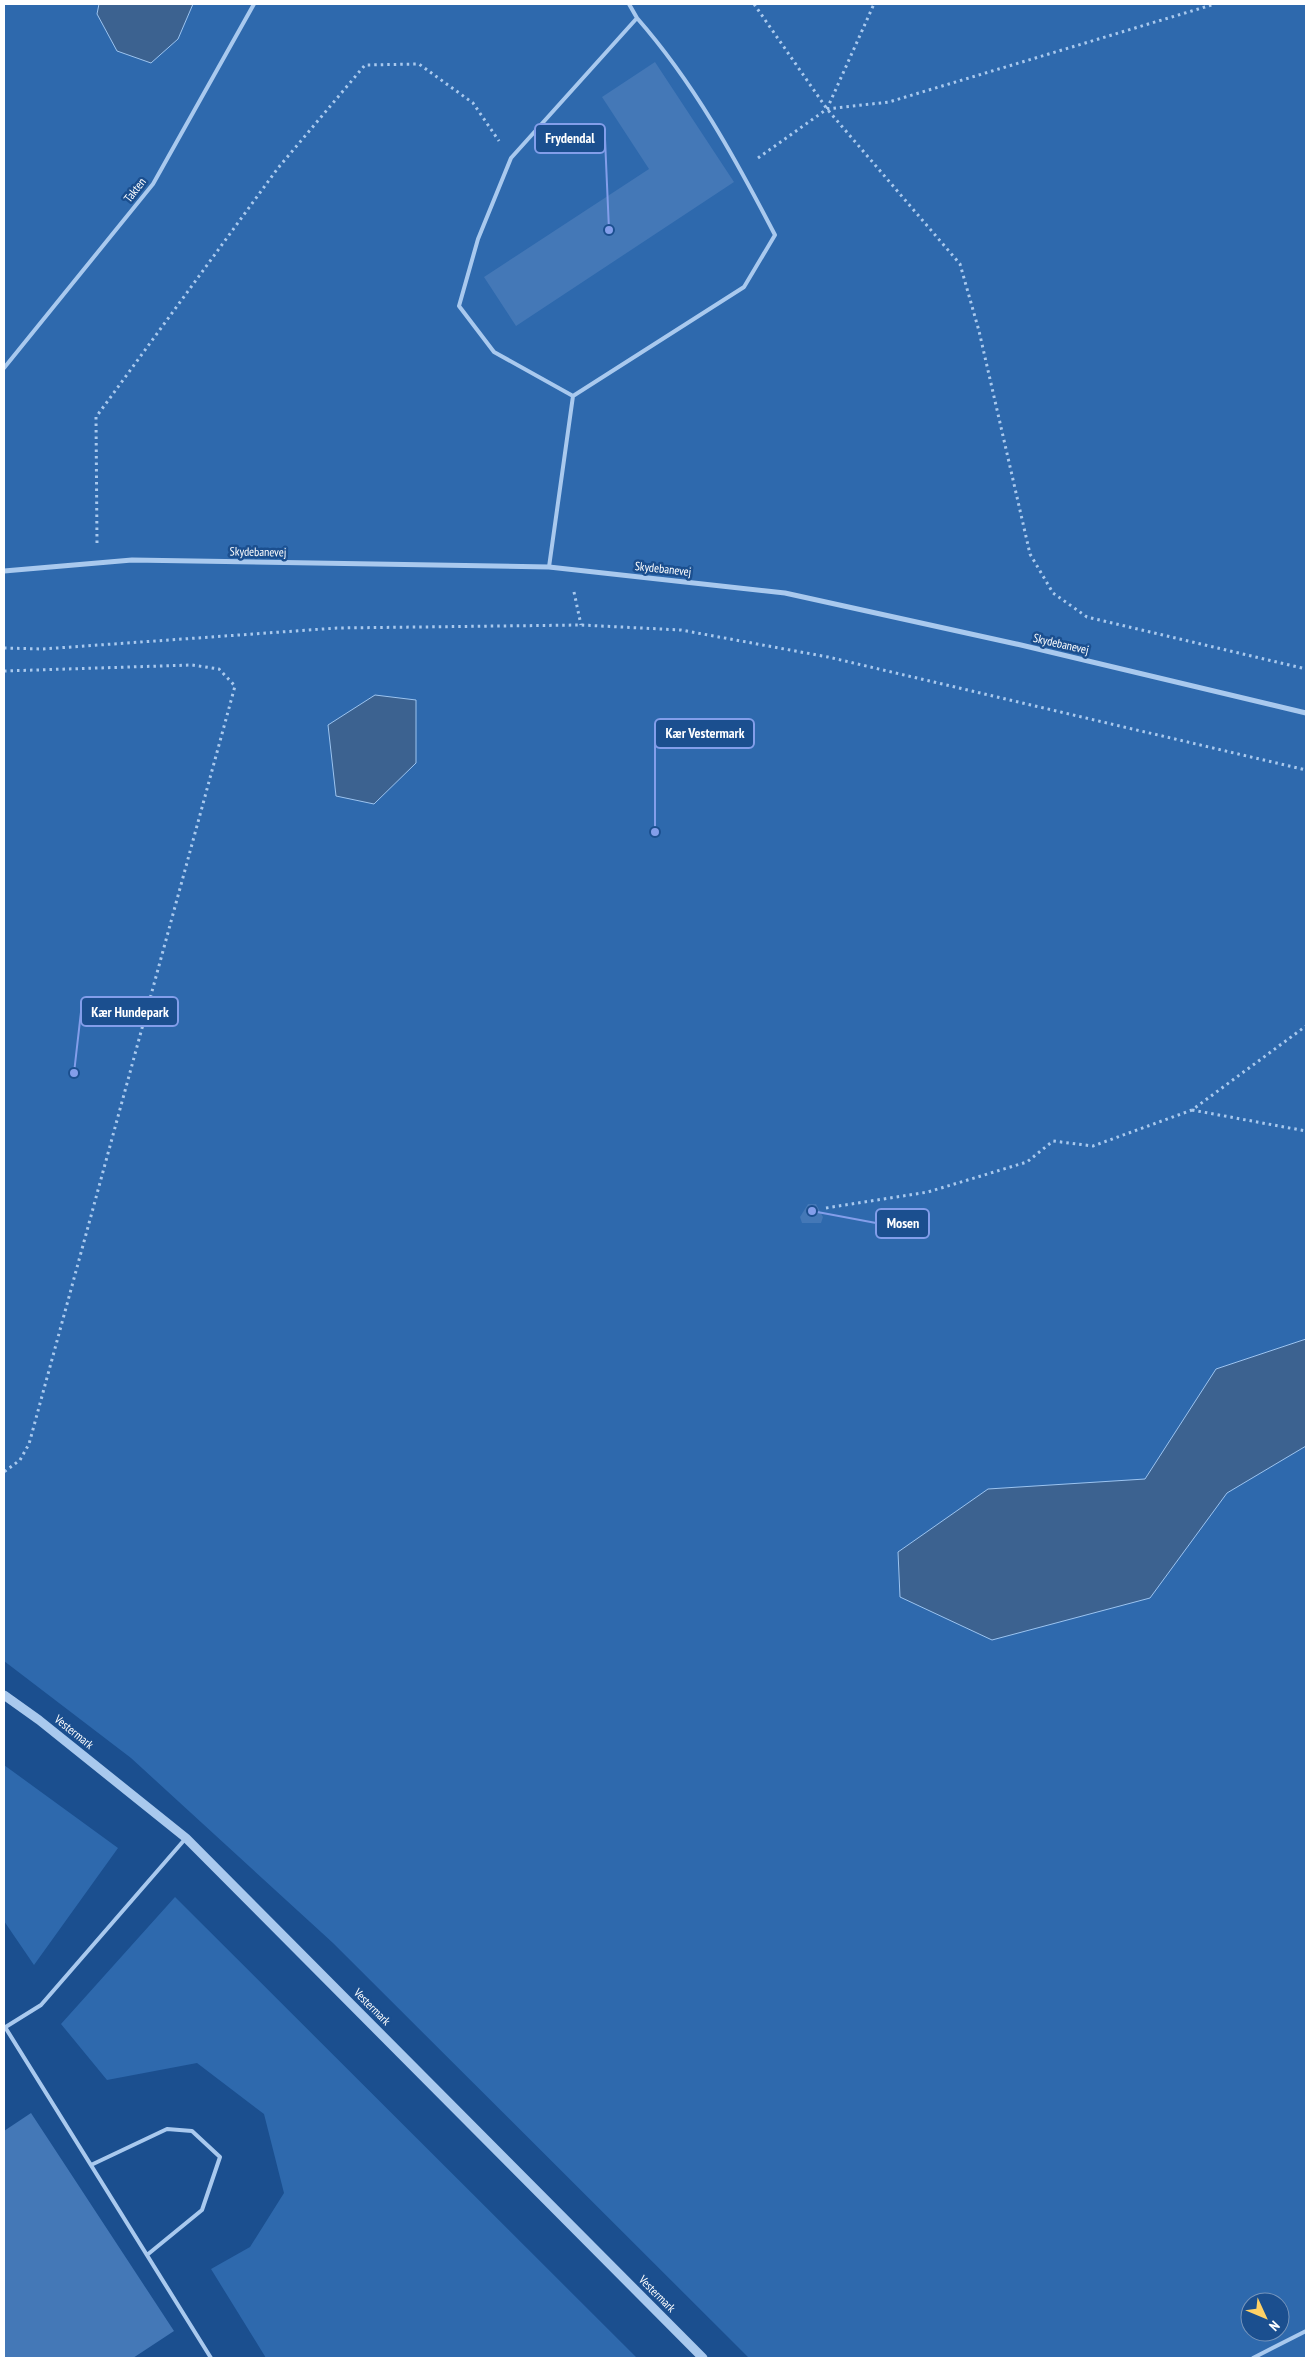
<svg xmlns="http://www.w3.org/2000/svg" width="1310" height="2362" viewBox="0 0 1310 2362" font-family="'PT Sans Narrow',sans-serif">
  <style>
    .green { fill: #2e69ad; fill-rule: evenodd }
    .water { fill: #3c6290; stroke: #9cc4f0 }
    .building { fill: #4478b7 }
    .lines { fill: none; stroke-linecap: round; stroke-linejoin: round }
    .path { stroke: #a9c9ee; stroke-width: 3; stroke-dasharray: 2.5 4; stroke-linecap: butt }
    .service { stroke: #a9c9ee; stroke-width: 4 }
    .minor { stroke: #a9c9ee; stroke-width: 5 }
    .tertiary { stroke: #a9c9ee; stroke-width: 9 }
    .labels { text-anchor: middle; stroke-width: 5; stroke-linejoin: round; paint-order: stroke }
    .street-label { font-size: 12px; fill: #fff; stroke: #1b4f8f }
    .leader { fill: none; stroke: #839eea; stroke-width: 2 }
    .callout-dot { fill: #839eea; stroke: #1b4f8f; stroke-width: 2 }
    .callout { fill: #1b4f8f; stroke: #839eea; stroke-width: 2 }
    .callout-label { font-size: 14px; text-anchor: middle; font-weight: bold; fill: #fff }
  </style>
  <rect width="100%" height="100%" fill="#1b4f8f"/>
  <path class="green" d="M4 4H1306V2358H749L333 1943 131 1758 4 1661ZM1250 2302H1280V2332H1250Z
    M4 1765 118 1848 34 1965 4 1921Z
    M175 1897 637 2358H266L211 2269 250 2247 284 2193 264 2114 197 2063 107 2080 61 2024Z"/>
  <path class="water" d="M99 4H193L178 39 151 63 117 51 97 14Z
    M375 695 416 700V763L374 804 336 796 328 725Z
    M1306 1339V1446L1227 1493 1150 1598 992 1640 900 1597 898 1552 988 1489 1145 1479 1216 1369Z"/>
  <path class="building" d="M655 62 734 182 516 326 484 277 649 169 602 97Z
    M808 1204H816L823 1217 821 1223H802L800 1217Z
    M31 2113 174 2331 133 2358H4V2131Z"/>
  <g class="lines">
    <path class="path" d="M754 4 827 109 960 264 979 331 1030 554 1053 593 1087 617 1306 669
      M827 109 889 102 1215 4
      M758 158 827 109 874 4
      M97 543 96 417 278 168 365 65 419 64 473 103 499 141
      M574 592 581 625
      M4 648 43 649 337 628 581 625 681 630 828 657 1306 770
      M4 671 192 665 219 669 235 686 29 1444 20 1460 4 1472
      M1192 1110 1306 1131
      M826 1208 928 1192 1027 1162 1053 1141 1093 1146 1192 1110 1306 1026"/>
    <path class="service" d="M4 368 153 184 254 4
      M573 396 744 287 775 235C735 158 694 83 637 18
      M549 567 573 396 494 352 459 306 478 239 511 158 637 18 629 4
      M5 2027 211 2358
      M4 2028 41 2005 186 1838
      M91 2165 167 2129 192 2131 220 2157 202 2210 147 2255
      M1253 2358 1306 2331"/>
    <path class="minor" d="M4 571 132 560 549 567 785 593 1021 645 1306 713"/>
    <path class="tertiary" d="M4 1695 39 1720 186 1838 703 2358"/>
  </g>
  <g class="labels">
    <g class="street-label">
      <text transform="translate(135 190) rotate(-52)" y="4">Takten</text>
      <text transform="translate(258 552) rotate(1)" y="4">Skydebanevej</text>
      <text transform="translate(663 569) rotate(6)" y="4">Skydebanevej</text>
      <text transform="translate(1061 644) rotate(13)" y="4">Skydebanevej</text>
      <text transform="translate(74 1732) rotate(39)" y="4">Vestermark</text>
      <text transform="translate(372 2007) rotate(45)" y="4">Vestermark</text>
      <text transform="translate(657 2294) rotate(45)" y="4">Vestermark</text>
    </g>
  </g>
  <path class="leader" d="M609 230L605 139M655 832L655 733M74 1073L81 1012M812 1211L876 1223"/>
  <g class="callout-dot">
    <circle cx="609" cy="230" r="5"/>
    <circle cx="655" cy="832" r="5"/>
    <circle cx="74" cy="1073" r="5"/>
    <circle cx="812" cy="1211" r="5"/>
  </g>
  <g class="callout">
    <rect x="535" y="124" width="70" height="29" rx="5"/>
    <rect x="655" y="719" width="99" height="29" rx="5"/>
    <rect x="81" y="997" width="97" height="29" rx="5"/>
    <rect x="876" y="1209" width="53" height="29" rx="5"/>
  </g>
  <g class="callout-label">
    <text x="570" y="143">Frydendal</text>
    <text x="705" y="738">Kær Vestermark</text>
    <text x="130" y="1017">Kær Hundepark</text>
    <text x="903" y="1228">Mosen</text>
  </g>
  <rect width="1310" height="2362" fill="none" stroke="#ffffff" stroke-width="10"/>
  <g transform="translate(1265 2317) rotate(134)"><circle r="24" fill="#1b4f8f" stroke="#7695bc"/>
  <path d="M0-4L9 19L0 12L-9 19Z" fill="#ffd166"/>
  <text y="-8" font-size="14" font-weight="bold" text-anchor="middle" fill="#ffffff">N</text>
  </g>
</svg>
